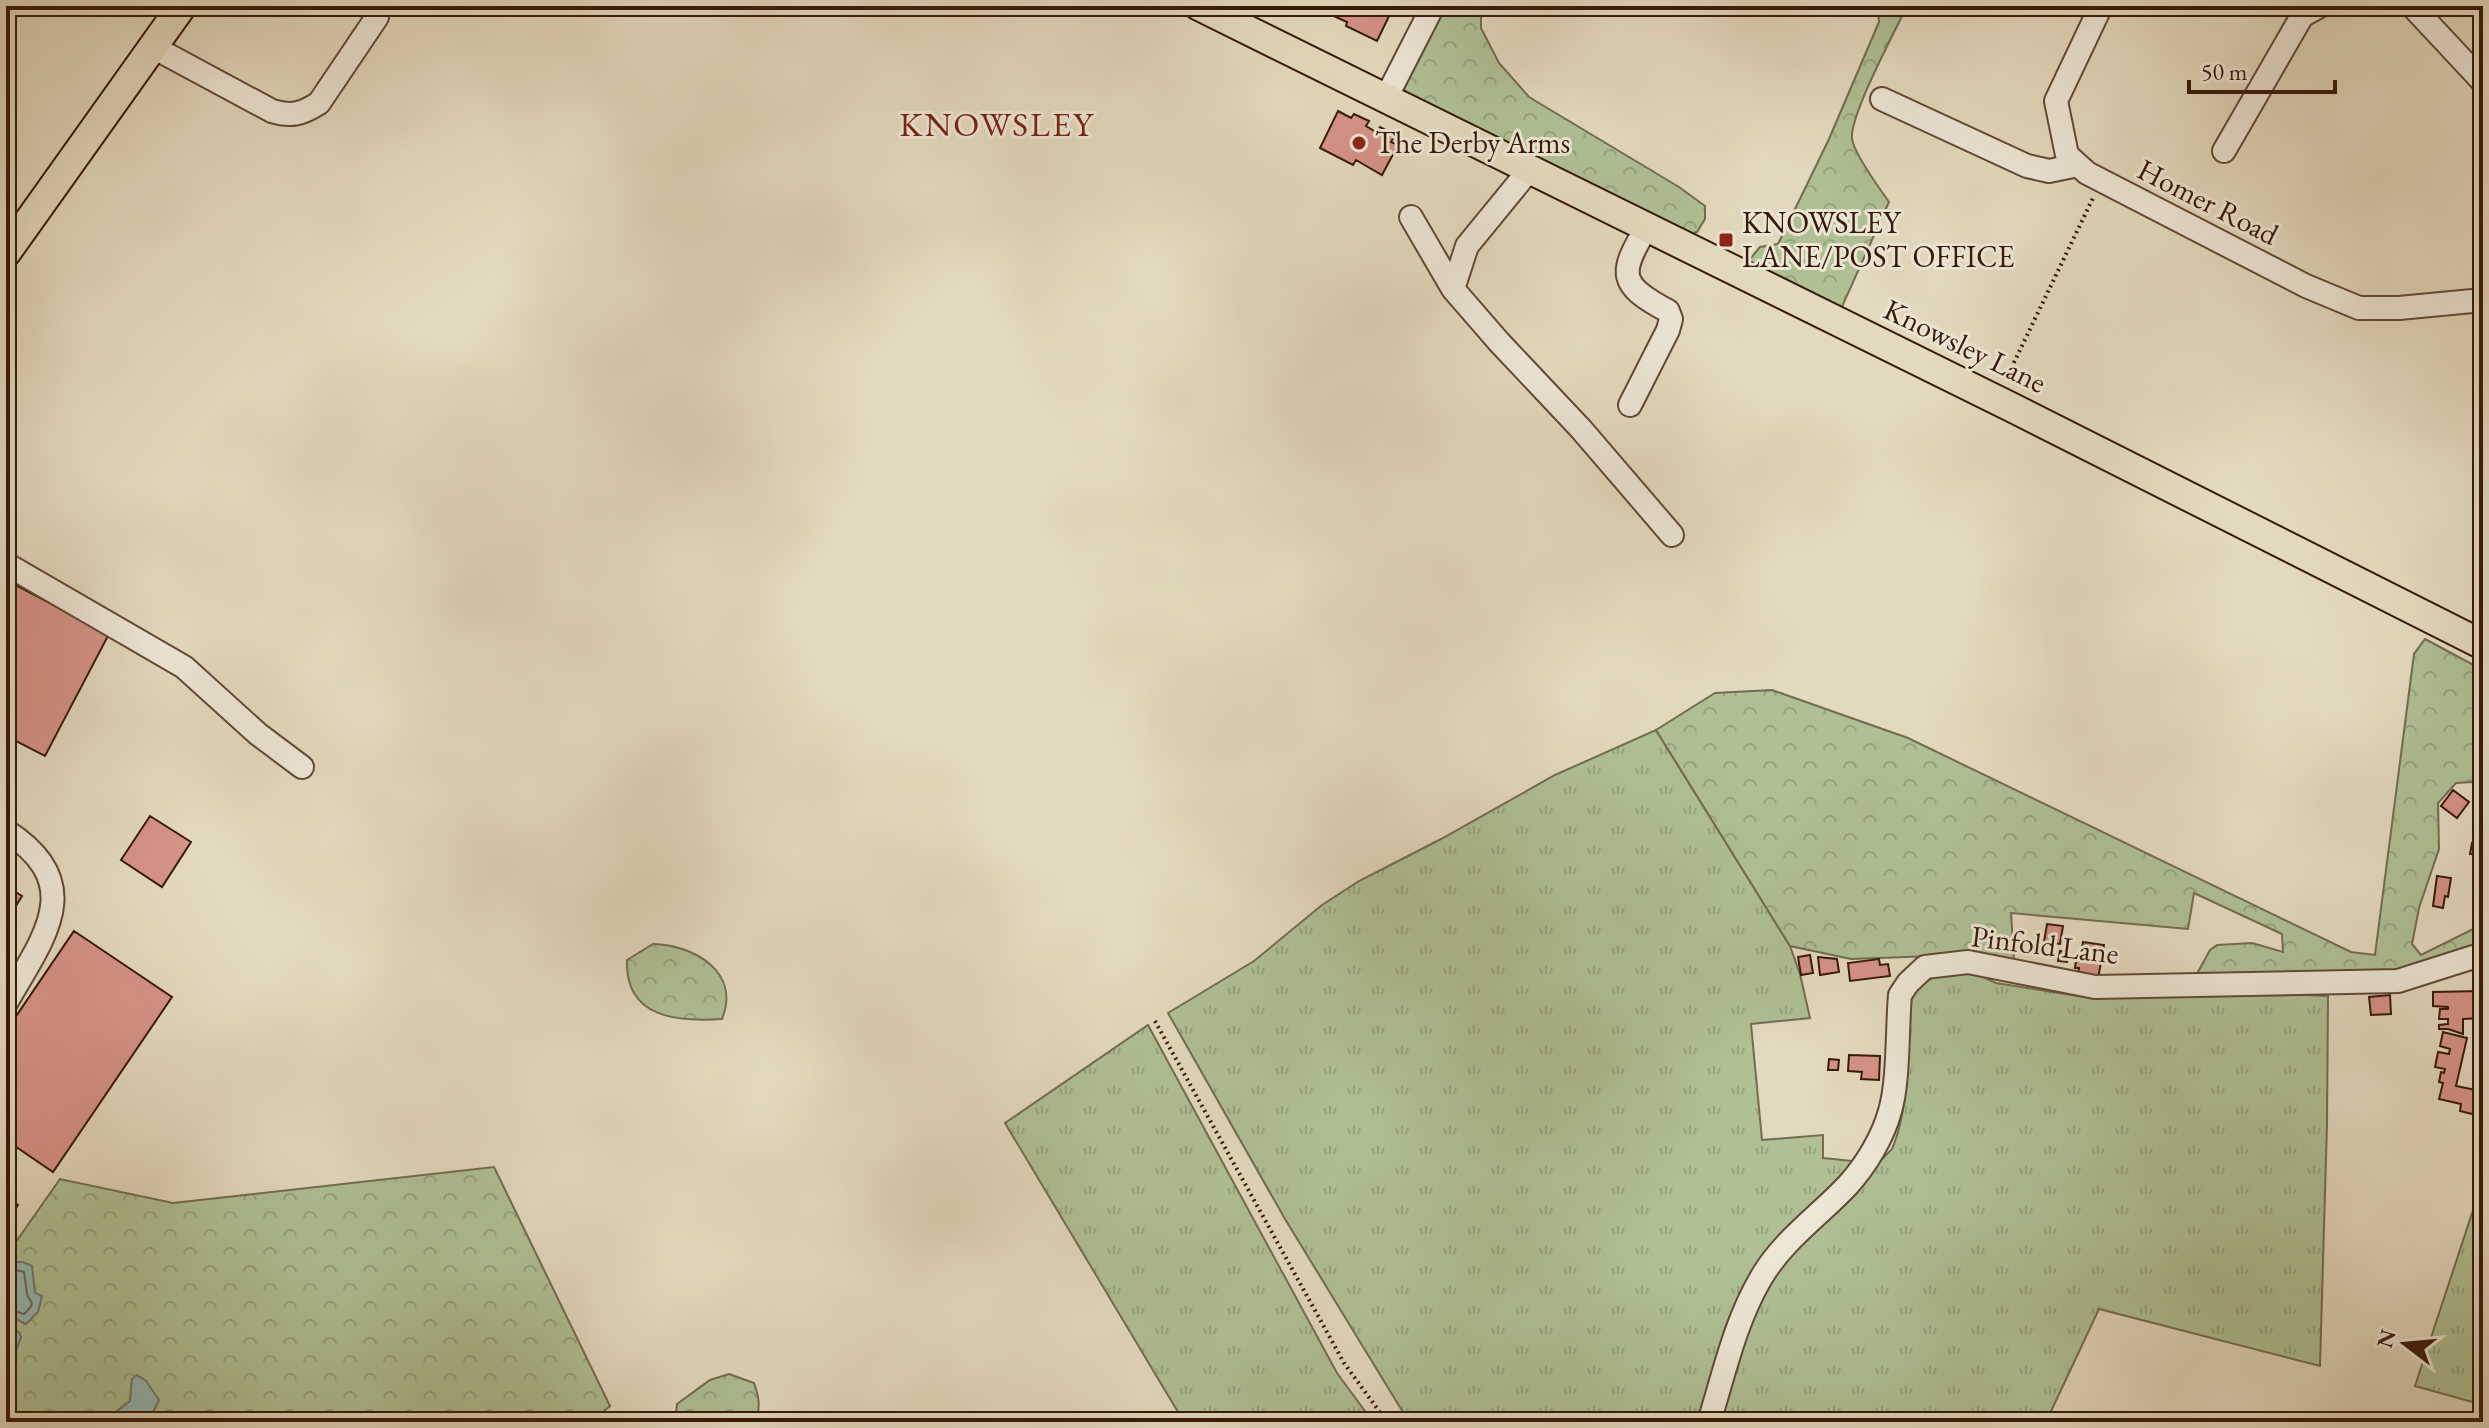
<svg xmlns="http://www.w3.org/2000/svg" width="2489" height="1428" viewBox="0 0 2489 1428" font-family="'EB Garamond',serif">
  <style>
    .grass { fill: url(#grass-tufts); stroke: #736c4f; stroke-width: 2 }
    .forest { fill: url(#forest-crowns); stroke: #736c4f; stroke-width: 2 }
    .water { fill: #95bab4; stroke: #6f7a70; stroke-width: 2 }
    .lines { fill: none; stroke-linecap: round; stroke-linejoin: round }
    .shore { stroke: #666a5e; stroke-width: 2 }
    .building { fill: #d69387; stroke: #371909; stroke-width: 2 }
    .minor-casing { stroke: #624936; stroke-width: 26 }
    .major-casing { stroke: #371909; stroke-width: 32 }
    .path { stroke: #371909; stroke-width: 4; stroke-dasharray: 2 4; stroke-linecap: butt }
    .minor { stroke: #ede6d5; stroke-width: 22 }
    .major { stroke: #e3d9be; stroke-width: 28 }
    .poi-dot { fill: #8f2418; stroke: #ede6d5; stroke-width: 3 }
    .labels { text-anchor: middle; stroke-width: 6; stroke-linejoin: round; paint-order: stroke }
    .poi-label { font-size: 30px; fill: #371909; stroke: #ede6d5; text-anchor: start }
    .street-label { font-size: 30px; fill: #371909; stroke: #ede6d5 }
    .quarter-label { font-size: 34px; letter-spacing: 2px; fill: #7a1f14; stroke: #ede6d5 }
  </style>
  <defs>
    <pattern id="grass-tufts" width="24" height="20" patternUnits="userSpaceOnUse" patternTransform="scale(2)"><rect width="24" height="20" fill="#afc095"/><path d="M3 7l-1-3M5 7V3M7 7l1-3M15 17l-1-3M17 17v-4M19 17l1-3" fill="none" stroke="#97a47f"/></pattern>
    <pattern id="forest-crowns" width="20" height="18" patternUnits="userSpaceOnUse" patternTransform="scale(2)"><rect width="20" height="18" fill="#afc095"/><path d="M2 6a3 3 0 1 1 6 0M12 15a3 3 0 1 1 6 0" fill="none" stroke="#97a47f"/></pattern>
  </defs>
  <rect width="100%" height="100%" fill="#e3d9be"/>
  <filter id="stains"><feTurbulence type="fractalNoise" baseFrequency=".0025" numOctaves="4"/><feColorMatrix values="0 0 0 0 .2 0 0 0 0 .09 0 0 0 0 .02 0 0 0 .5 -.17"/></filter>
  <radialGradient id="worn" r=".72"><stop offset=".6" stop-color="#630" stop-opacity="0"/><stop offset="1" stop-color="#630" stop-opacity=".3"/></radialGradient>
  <path class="grass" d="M1656 730 1790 946 1800 974 1810 1018 1751 1024 1762 1140 1823 1135V1158L1853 1161C1831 1193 1797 1214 1772 1244L1701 1422H1411L1401 1409 1285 1219 1168 1013 1254 961 1322 905 1359 881 1441 839 1555 775Z
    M1964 968 1996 983 2091 998 2226 992 2328 996 2327 1123 2320 1366 2099 1309 2046 1422H1717L1758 1296 1772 1272 1892 1149C1911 1105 1907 1041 1909 992L1941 973Z
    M1148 1025 1337 1373 1373 1422H1184L1005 1123Z
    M2483 1180V1405L2415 1386Z"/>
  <path class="forest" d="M1443 6H1481V28L1499 63 1529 97 1679 187 1705 206V219L1697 232 1688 234 1399 92Z
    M1877 6H1907C1895 31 1850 115 1852 138 1853 153 1880 189 1889 202L1841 309 1746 264 1760 247 1778 244 1829 139 1879 22Z
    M2425 639 2483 670V784L2473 782 2456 783 2438 803 2439 849 2419 908 2412 944 2421 955 2483 924V944L2397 977 2193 981 2210 950 2217 945 2252 943 2283 952 2282 934 2194 893 2188 929 2011 913 2014 959 1962 955 1851 959 1790 946 1656 730 1715 693 1772 690 1908 738 2351 952 2375 955 2414 654Z
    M653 944C694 945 741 972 722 1019 677 1022 625 1018 627 960Z
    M494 1167 610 1406 591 1422H139L132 1379 130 1401 103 1422H6V1377L21 1337 6 1326V1314L26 1324 41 1296 36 1295 12 1262 6 1266V1256L60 1179 173 1203Z
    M729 1374 754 1383C759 1397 761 1407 755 1422H678L676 1413 677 1404 710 1380Z"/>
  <path class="water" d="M12 1262H23L32 1266 35 1293 42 1296 38 1312 26 1324 6 1314V1289L10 1286 6 1279V1266Z
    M6 1326 19 1332 21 1337 6 1377Z
    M137 1375 146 1381 159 1400 152 1414H139L137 1419 139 1422H103L130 1401 132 1379Z"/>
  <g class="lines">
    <path class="shore" d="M6 1272 16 1270 24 1272 27 1294 32 1304 30 1308 24 1314 6 1308"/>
  </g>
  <path class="building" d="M1328 6H1394L1377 41 1346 26 1347 22 1325 12Z
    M1338 111 1351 118 1354 114 1369 121 1366 126 1376 132 1380 127 1395 135 1391 142 1398 145 1382 175 1356 160 1353 165 1320 148Z
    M6 580 109 634 45 756 6 736Z
    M2453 790 2469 802 2457 818 2441 806Z
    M150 816 191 842 162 887 121 860Z
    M2472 843 2483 845V856L2470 854Z
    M2437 876 2451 878 2448 897 2445 896 2443 908 2433 906Z
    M6 886 22 896 6 922Z
    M2047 924 2063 926 2060 944 2044 942Z
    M74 931 172 997 53 1172 6 1140V1031Z
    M2083 942 2104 945 2098 979 2078 976 2079 968H2075L2076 961H2080Z
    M2060 951 2069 952 2067 962 2058 961Z
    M1810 955 1813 973 1801 975 1798 957Z
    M1818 957 1837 959 1839 972 1820 975Z
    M1879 959 1880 965 1888 964 1890 976 1850 981 1848 963Z
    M2483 991V1018L2463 1019V1034L2448 1029H2439V1025L2448 1024V1019H2439L2440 1009H2448V1007L2433 1006V992Z
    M2390 995 2391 1014 2371 1015 2369 997Z
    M2443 1032 2467 1038 2456 1086 2481 1091 2476 1115 2460 1111 2461 1104 2439 1099 2443 1083 2439 1082 2441 1072 2444 1073 2445 1069 2435 1067 2438 1052 2449 1054 2450 1049 2440 1046Z
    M1849 1055 1880 1056 1879 1080 1861 1079 1862 1072 1848 1071Z
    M1829 1059 1839 1060 1838 1070H1828Z
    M6 1196 18 1205 6 1224Z"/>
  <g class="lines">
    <defs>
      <path id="minor" d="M2101 6 2056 101 2067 155 2087 173 2306 286 2359 308H2399L2483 300
        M2412 6 2483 82
        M153 47 272 111C291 117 302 114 319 103L377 17
        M1386 98 1433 6
        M1882 99 2027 166 2049 171 2078 165
        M2224 151 2302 16 2320 6
        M1530 169 1467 246 1453 289 1499 342 1581 429 1672 535
        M1411 217 1453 289
        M1630 405 1668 330 1671 319 1668 311C1619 285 1618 274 1647 227
        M6 564 184 667 258 734 302 767
        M6 831C89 884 43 938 6 1003
        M1709 1422C1724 1374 1735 1322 1761 1278 1783 1240 1819 1216 1848 1185 1866 1165 1883 1137 1890 1111 1899 1081 1897 1028 1900 995L1908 983 1925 967 1968 962 2095 987 2398 981 2483 954"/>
      <path id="major" d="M1199 6 2013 408 2483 645
        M6 253 182 6"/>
    </defs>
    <use href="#minor" class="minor-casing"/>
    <use href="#major" class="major-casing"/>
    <path class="path" d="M2006 379 2094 196
      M1155 1021 1344 1363 1387 1422"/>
    <use href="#minor" class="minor"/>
    <use href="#major" class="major"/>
  </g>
  <g class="poi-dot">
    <circle cx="1359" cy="143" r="8"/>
    <rect x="1718" y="232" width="16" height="16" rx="4"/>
  </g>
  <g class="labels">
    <g class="poi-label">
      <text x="1375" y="153">The Derby Arms</text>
      <text x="1742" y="233">KNOWSLEY<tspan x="1742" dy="34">LANE/POST OFFICE</tspan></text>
    </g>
    <g class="street-label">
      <text transform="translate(2208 202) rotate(27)" y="10">Homer Road</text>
      <text transform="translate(1965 346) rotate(26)" y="10">Knowsley Lane</text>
      <text transform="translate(2045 945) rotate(7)" y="10">Pinfold Lane</text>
    </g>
    <g class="quarter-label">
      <text x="997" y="136">KNOWSLEY</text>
    </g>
  </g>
  <rect width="2489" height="1428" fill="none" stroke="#e3d9be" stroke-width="32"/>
  <rect x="8" y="8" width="2473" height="1412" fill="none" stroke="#371909" stroke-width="4"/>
  <rect x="16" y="16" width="2457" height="1396" fill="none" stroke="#371909" stroke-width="2"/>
  <g transform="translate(2405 1344) rotate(286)" stroke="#ede6d5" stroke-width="6" paint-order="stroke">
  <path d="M0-6L14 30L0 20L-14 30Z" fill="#371909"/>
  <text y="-12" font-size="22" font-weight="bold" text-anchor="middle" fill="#371909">N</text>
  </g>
  <path d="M2189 80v12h146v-12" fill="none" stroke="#371909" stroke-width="4"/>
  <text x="2201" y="80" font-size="24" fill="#371909" stroke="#ede6d5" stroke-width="6" paint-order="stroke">50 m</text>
  <rect width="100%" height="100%" filter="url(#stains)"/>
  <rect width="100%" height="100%" fill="url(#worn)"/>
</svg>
